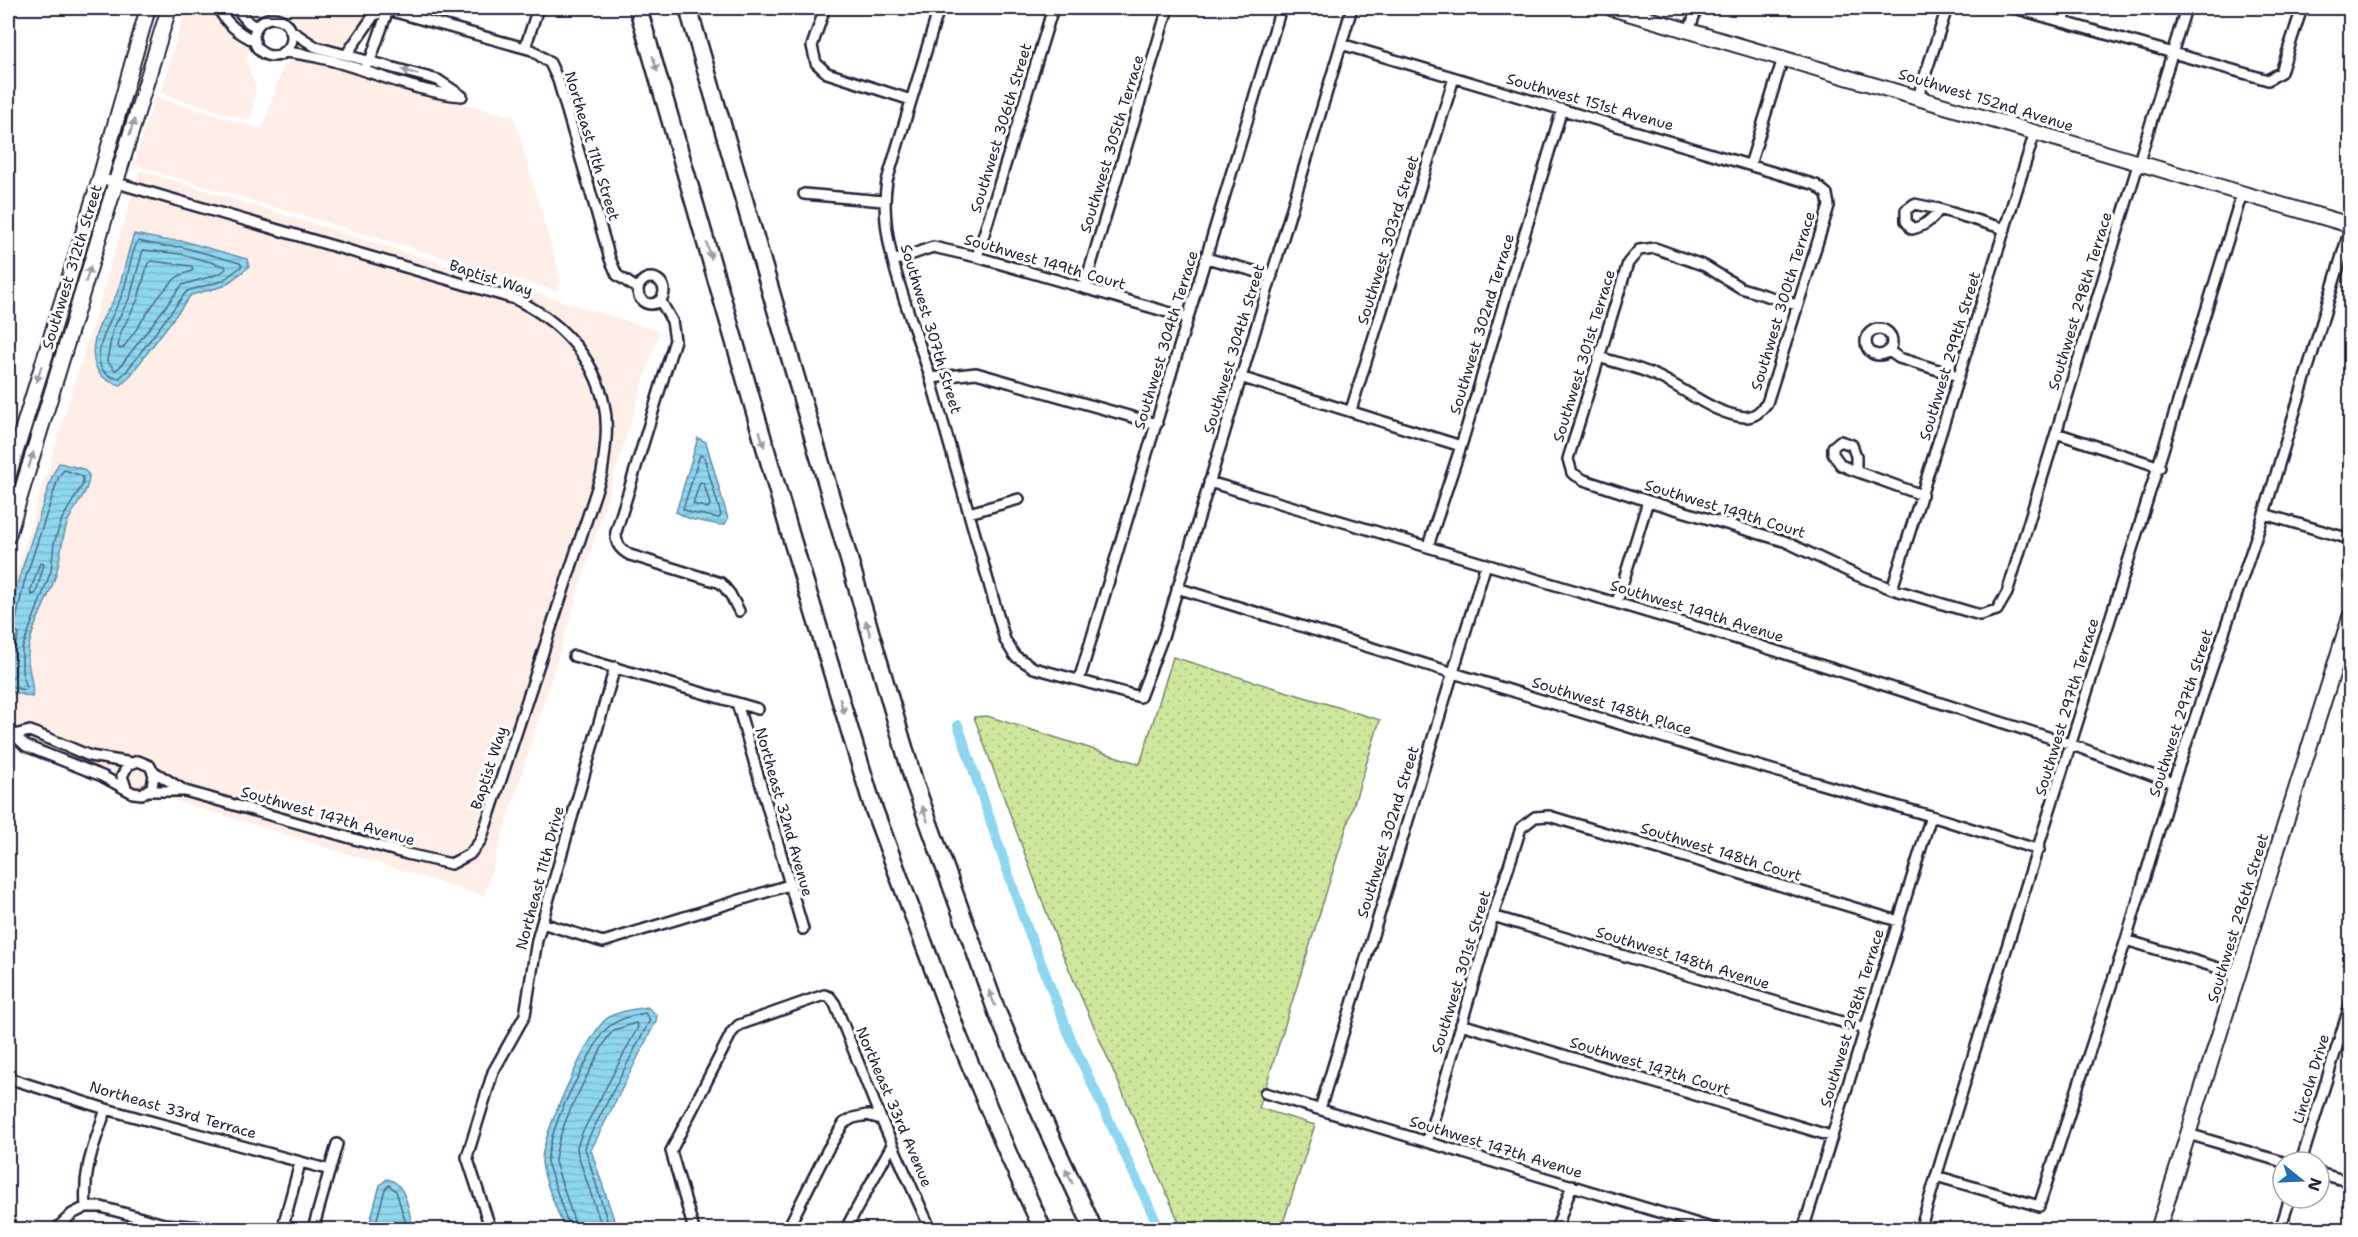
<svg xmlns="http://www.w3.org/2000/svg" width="2358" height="1237" viewBox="0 0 2358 1237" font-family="'Shantell Sans',sans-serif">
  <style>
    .built { fill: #ffeee8 }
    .grass { fill: url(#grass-dots); stroke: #78846c; stroke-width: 1.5 }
    .water { fill: url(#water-rules); stroke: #638fa8; stroke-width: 1.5 }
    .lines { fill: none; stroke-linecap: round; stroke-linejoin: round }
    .shore { stroke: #4e6a83; stroke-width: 1.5 }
    .canal { stroke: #8fd7f0; stroke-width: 10 }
    .street-casing { stroke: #22223b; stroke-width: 14 }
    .secondary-casing { stroke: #22223b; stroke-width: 18 }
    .highway-casing { stroke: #22223b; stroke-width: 21 }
    .street { stroke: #fff; stroke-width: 9 }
    .secondary { stroke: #fff; stroke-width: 14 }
    .highway { stroke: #fff; stroke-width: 16 }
    .oneway { fill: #9c9ca7 }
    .labels { text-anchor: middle; stroke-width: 6; stroke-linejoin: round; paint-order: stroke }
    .street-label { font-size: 15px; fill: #22223b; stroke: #fff }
  </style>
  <defs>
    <pattern id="grass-dots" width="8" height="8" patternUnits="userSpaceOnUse" patternTransform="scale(1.5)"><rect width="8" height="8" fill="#cfe79c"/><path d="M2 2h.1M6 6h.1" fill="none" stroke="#b1c687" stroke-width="1.8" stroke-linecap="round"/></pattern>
    <pattern id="water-rules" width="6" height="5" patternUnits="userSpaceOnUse" patternTransform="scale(1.5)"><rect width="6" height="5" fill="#8fd7f0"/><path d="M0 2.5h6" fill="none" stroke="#7bb8cf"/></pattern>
  </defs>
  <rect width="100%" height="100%" fill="#fff"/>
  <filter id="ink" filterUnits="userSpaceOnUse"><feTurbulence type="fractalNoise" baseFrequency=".0167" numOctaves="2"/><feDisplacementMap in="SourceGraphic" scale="12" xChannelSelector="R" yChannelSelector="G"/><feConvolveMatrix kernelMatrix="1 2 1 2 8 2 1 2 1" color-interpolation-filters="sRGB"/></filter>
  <g filter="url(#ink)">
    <path class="built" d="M186 8H263L246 59 256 88 251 121 160 94Z
      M267 8H374L341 47 327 46 310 40 302 33 294 19 265 14Z
      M305 59 378 82 514 117 561 280 556 291 133 165 155 97 262 129 283 66 294 60Z
      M140 170 659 331 484 896 8 749V599Z"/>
    <path class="grass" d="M1173 657 1380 720 1259 1108 1315 1125 1281 1229H1182L1059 946 974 717 987 716 1140 764Z"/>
    <path class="water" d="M134 234 163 240 183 241 247 259 249 267 224 286 191 295 129 377 121 385C88 379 89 347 101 322 106 312 113 303 117 293 124 274 127 253 134 234Z
      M698 438 706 442 728 519 725 524 720 525 690 519 676 512Z
      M59 463 83 469 89 475C89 494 73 507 67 524 61 541 61 557 56 574 49 600 31 625 28 652 26 668 35 682 32 697L8 691V632L18 581 53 474Z
      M647 1007 657 1015 656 1021 591 1150 617 1229H564C559 1213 541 1175 542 1159 543 1134 586 1039 604 1021 613 1012 634 1009 647 1007Z
      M387 1179C407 1182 408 1213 414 1229H368L380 1185Z"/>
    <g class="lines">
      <path class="shore" d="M138 241 163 246 182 247 240 263 242 266 222 281 187 291 125 373 119 378C76 374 115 313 122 295 129 278 129 257 138 241Z
        M143 250 181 254 225 266 226 269 219 274 182 285 119 368 115 370 107 361 113 329 130 297Z
        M151 261 192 266 193 270C188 273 181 274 176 278 155 297 140 326 123 348L120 349 118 346 121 332 138 299 148 263Z
        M700 455 704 457 721 515 719 518 692 513 683 509Z
        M700 482 704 484 710 505 708 508 693 504Z
        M40 563 44 564 36 593 32 595 30 592Z
        M8 625 13 624 16 620 24 583 59 476 64 470 80 475 83 478V484L62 519 54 543 51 571 22 649V672L27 688 24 690 8 686
        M8 633 16 631 19 634 14 650 15 676 8 678
        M374 1230 385 1189 389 1185 396 1191 408 1230
        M570 1230 547 1162C552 1117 580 1074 601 1035 611 1021 628 1016 645 1013L650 1020 589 1137 585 1148 610 1230
        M577 1230 555 1162C558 1123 590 1072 607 1038L614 1030 636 1023 638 1027 582 1133 577 1147 578 1155 603 1230"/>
      <path class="canal" d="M958 725 1023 917 1071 1039 1160 1230"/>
      <defs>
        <path id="street" d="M218 8C227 24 238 33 255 41
          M236 8 249 23 257 27
          M825 8 812 46 816 63 827 73 911 100
          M939 8 887 181C876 242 914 321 931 380 956 467 980 554 1005 640L1015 656 1034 668 1140 697 1164 634 1352 8
          M2014 8 2268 80 2281 72 2302 8
          M388 10 532 50 550 63 558 80 610 259 617 275 638 289
          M254 37a19 19 0 1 1 38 0a19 19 0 1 1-38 0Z
          M2063 22 2068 8
          M290 30 316 47 438 80 462 96
          M1689 31 1697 8
          M1341 44 1816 185 1827 194 1829 206 1767 403C1761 410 1756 417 1745 417 1714 414 1688 391 1661 378 1642 368 1620 364 1599 357
          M525 48 538 8
          M283 52C345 56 401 91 462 96
          M346 55 374 15 388 10
          M366 65 370 61 388 10
          M1918 97 1947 8
          M1750 165 1783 58
          M100 178 515 299C559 320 594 356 604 404 609 427 605 451 602 473L481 840 470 854 451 864 407 854 185 791 153 771
          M804 194 883 201
          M1939 209C1933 220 1925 226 1912 229L1906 221V210L1914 204 1939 209 2005 229
          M977 257 1053 8
          M1206 258 1272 276
          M893 261 933 247 977 257 1188 318
          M638 291a13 13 0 1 1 26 0a13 13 0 1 1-26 0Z
          M1084 288 1168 8
          M660 300 672 321 675 340 616 532C615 543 620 550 630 555L721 583 730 594 739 611
          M1797 305 1741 288 1705 266 1655 248 1639 250 1628 263 1568 459 1572 473 1584 480 1648 501 1784 541 1856 575 1892 589 1980 615 1997 610 2007 593 2186 8
          M1866 342a13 13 0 1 1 26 0a13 13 0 1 1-26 0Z
          M1889 351 1899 358 1958 376
          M1240 377 1461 446
          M931 378 976 373 1157 424
          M1351 410 1454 78
          M2056 433 2160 467
          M1856 471V456L1852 445 1840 441 1833 447V454L1841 465 1850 469 1922 495
          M1209 482 1754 644 2070 744 2173 783
          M969 513 1019 499
          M2264 514 2350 539
          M1428 546 1461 446 1562 109
          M1177 588 1717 754 1931 816 2039 850
          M1892 589 2035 132
          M1617 602 1648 501
          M574 656 758 709
          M1079 680 1281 8
          M737 703 803 929
          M8 733 14 735 26 746 102 776 133 793 142 794 152 787 154 775 150 766 138 761 128 765 122 776 126 788
          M14 735 30 731 90 756 132 763
          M148 791H185
          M1493 916 1865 1029
          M542 923 603 942 789 885
          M2126 940 2238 974
          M1461 1024 1831 1136
          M8 1078 106 1109 330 1170
          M1265 1093 1718 1230
          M1320 1109 1486 564
          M2188 1134 2283 1162
          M1427 1142 1493 916 1521 828 1535 817 1549 816 1898 921
          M2301 1162 2350 1005
          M2319 1173 2350 1182
          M1936 1176 2039 1206 2126 940 2173 783 2264 514 2350 229
          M86 1207C83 1167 94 1146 106 1109
          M55 1230 72 1214 86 1207H101L164 1224 244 1230
          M282 1230 300 1163
          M310 1230 313 1229 337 1144
          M491 1230 467 1157 493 1072 525 1015 537 940 615 667
          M694 1230 671 1151 732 1032 739 1025 824 995 830 997 835 1004 881 1119 931 1230
          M787 1230 828 1149 844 1123 853 1118 867 1115 881 1119
          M845 1230 892 1145
          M1556 1230 1572 1185
          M1803 1230 1931 816
          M1920 1230C2024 883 2138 539 2242 193
          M2280 1230 2290 1198"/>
        <path id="secondary" d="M1611 8 2350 225
          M8 477 100 178 148 8
          M8 536 169 8
          M2158 1230 2350 617"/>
        <path id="highway" d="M638 8 792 540 873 807 959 1038 1010 1158 1043 1230
          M688 8 914 782 997 1012 1048 1131 1094 1230"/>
      </defs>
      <use href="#street" class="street-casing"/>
      <use href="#secondary" class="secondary-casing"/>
      <use href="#highway" class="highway-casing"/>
      <use href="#street" class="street"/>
      <use href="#secondary" class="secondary"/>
      <use href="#highway" class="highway"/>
    </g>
    <defs><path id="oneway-solid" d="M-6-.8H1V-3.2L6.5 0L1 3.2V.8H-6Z" transform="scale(1.5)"/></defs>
    <g class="oneway">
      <use href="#oneway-solid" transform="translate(655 64) rotate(74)"/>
      <use href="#oneway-solid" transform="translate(410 72) rotate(-164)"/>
      <use href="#oneway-solid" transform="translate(132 127) rotate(-73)"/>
      <use href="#oneway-solid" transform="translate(709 251) rotate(74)"/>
      <use href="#oneway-solid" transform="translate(88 274) rotate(-73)"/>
      <use href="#oneway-solid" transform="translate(39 374) rotate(107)"/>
      <use href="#oneway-solid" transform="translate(762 439) rotate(74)"/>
      <use href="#oneway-solid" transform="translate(31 460) rotate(-73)"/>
      <use href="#oneway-solid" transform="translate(868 628) rotate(-107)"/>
      <use href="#oneway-solid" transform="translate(842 706) rotate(73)"/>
      <use href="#oneway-solid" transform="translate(925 814) rotate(-110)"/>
      <use href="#oneway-solid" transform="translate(992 998) rotate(-112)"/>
      <use href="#oneway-solid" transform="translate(1069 1176) rotate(-115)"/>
    </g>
  </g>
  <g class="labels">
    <g class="street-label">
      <text transform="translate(1986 100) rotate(17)" y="5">Southwest 152nd Avenue</text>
      <text transform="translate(1590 102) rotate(16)" y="5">Southwest 151st Avenue</text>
      <text transform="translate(1001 128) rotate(-73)" y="5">Southwest 306th Street</text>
      <text transform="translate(1112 144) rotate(-73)" y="5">Southwest 305th Terrace</text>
      <text transform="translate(592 146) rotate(73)" y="5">Northeast 11th Street</text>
      <text transform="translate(1388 240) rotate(-73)" y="5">Southwest 303rd Street</text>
      <text transform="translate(1045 262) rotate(16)" y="5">Southwest 149th Court</text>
      <text transform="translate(72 267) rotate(-73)" y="5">Southwest 312th Street</text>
      <text transform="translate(491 278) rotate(18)" y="5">Baptist Way</text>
      <text transform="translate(1783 301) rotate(-73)" y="5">Southwest 300th Terrace</text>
      <text transform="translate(2080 301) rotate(-73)" y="5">Southwest 298th Terrace</text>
      <text transform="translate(1482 324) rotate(-73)" y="5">Southwest 302nd Terrace</text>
      <text transform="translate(931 329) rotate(73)" y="5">Southwest 307th Street</text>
      <text transform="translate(1166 340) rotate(-73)" y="5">Southwest 304th Terrace</text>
      <text transform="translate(1234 349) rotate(-73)" y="5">Southwest 304th Street</text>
      <text transform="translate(1584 356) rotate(-73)" y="5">Southwest 301st Terrace</text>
      <text transform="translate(1950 356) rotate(-73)" y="5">Southwest 299th Street</text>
      <text transform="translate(1725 509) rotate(17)" y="5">Southwest 149th Court</text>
      <text transform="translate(1697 611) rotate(17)" y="5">Southwest 149th Avenue</text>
      <text transform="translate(1612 706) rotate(17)" y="5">Southwest 148th Place</text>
      <text transform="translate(2067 707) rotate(-73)" y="5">Southwest 297th Terrace</text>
      <text transform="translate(2181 713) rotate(-72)" y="5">Southwest 297th Street</text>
      <text transform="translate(489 768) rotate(-72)" y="5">Baptist Way</text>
      <text transform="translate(784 812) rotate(74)" y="5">Northeast 32nd Avenue</text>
      <text transform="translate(328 816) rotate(16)" y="5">Southwest 147th Avenue</text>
      <text transform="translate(1388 832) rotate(-73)" y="5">Southwest 302nd Street</text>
      <text transform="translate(1721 852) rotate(17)" y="5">Southwest 148th Court</text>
      <text transform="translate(540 878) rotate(-75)" y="5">Northeast 11th Drive</text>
      <text transform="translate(2238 918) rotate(-73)" y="5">Southwest 296th Street</text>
      <text transform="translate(1683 958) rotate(17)" y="5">Southwest 148th Avenue</text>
      <text transform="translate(1461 972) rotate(-73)" y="5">Southwest 301st Street</text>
      <text transform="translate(1852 1018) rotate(-73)" y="5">Southwest 298th Terrace</text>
      <text transform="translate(1650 1066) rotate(17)" y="5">Southwest 147th Court</text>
      <text transform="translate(2311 1079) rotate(-73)" y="5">Lincoln Drive</text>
      <text transform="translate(894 1107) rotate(67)" y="5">Northeast 33rd Avenue</text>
      <text transform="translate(173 1110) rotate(16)" y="5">Northeast 33rd Terrace</text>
      <text transform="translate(1496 1147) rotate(17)" y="5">Southwest 147th Avenue</text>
    </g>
  </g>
  <rect width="2358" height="1237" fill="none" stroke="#fff" stroke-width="30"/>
  <rect x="15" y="15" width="2328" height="1207" fill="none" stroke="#22223b" stroke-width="2" filter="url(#ink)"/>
  <g transform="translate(2301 1180) rotate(108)"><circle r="28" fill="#ffffff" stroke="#a7a7b1" stroke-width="1.5"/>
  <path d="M0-4.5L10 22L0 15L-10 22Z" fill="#1f6fb2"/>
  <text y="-9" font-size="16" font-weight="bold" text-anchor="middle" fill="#22223b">N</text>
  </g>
</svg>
